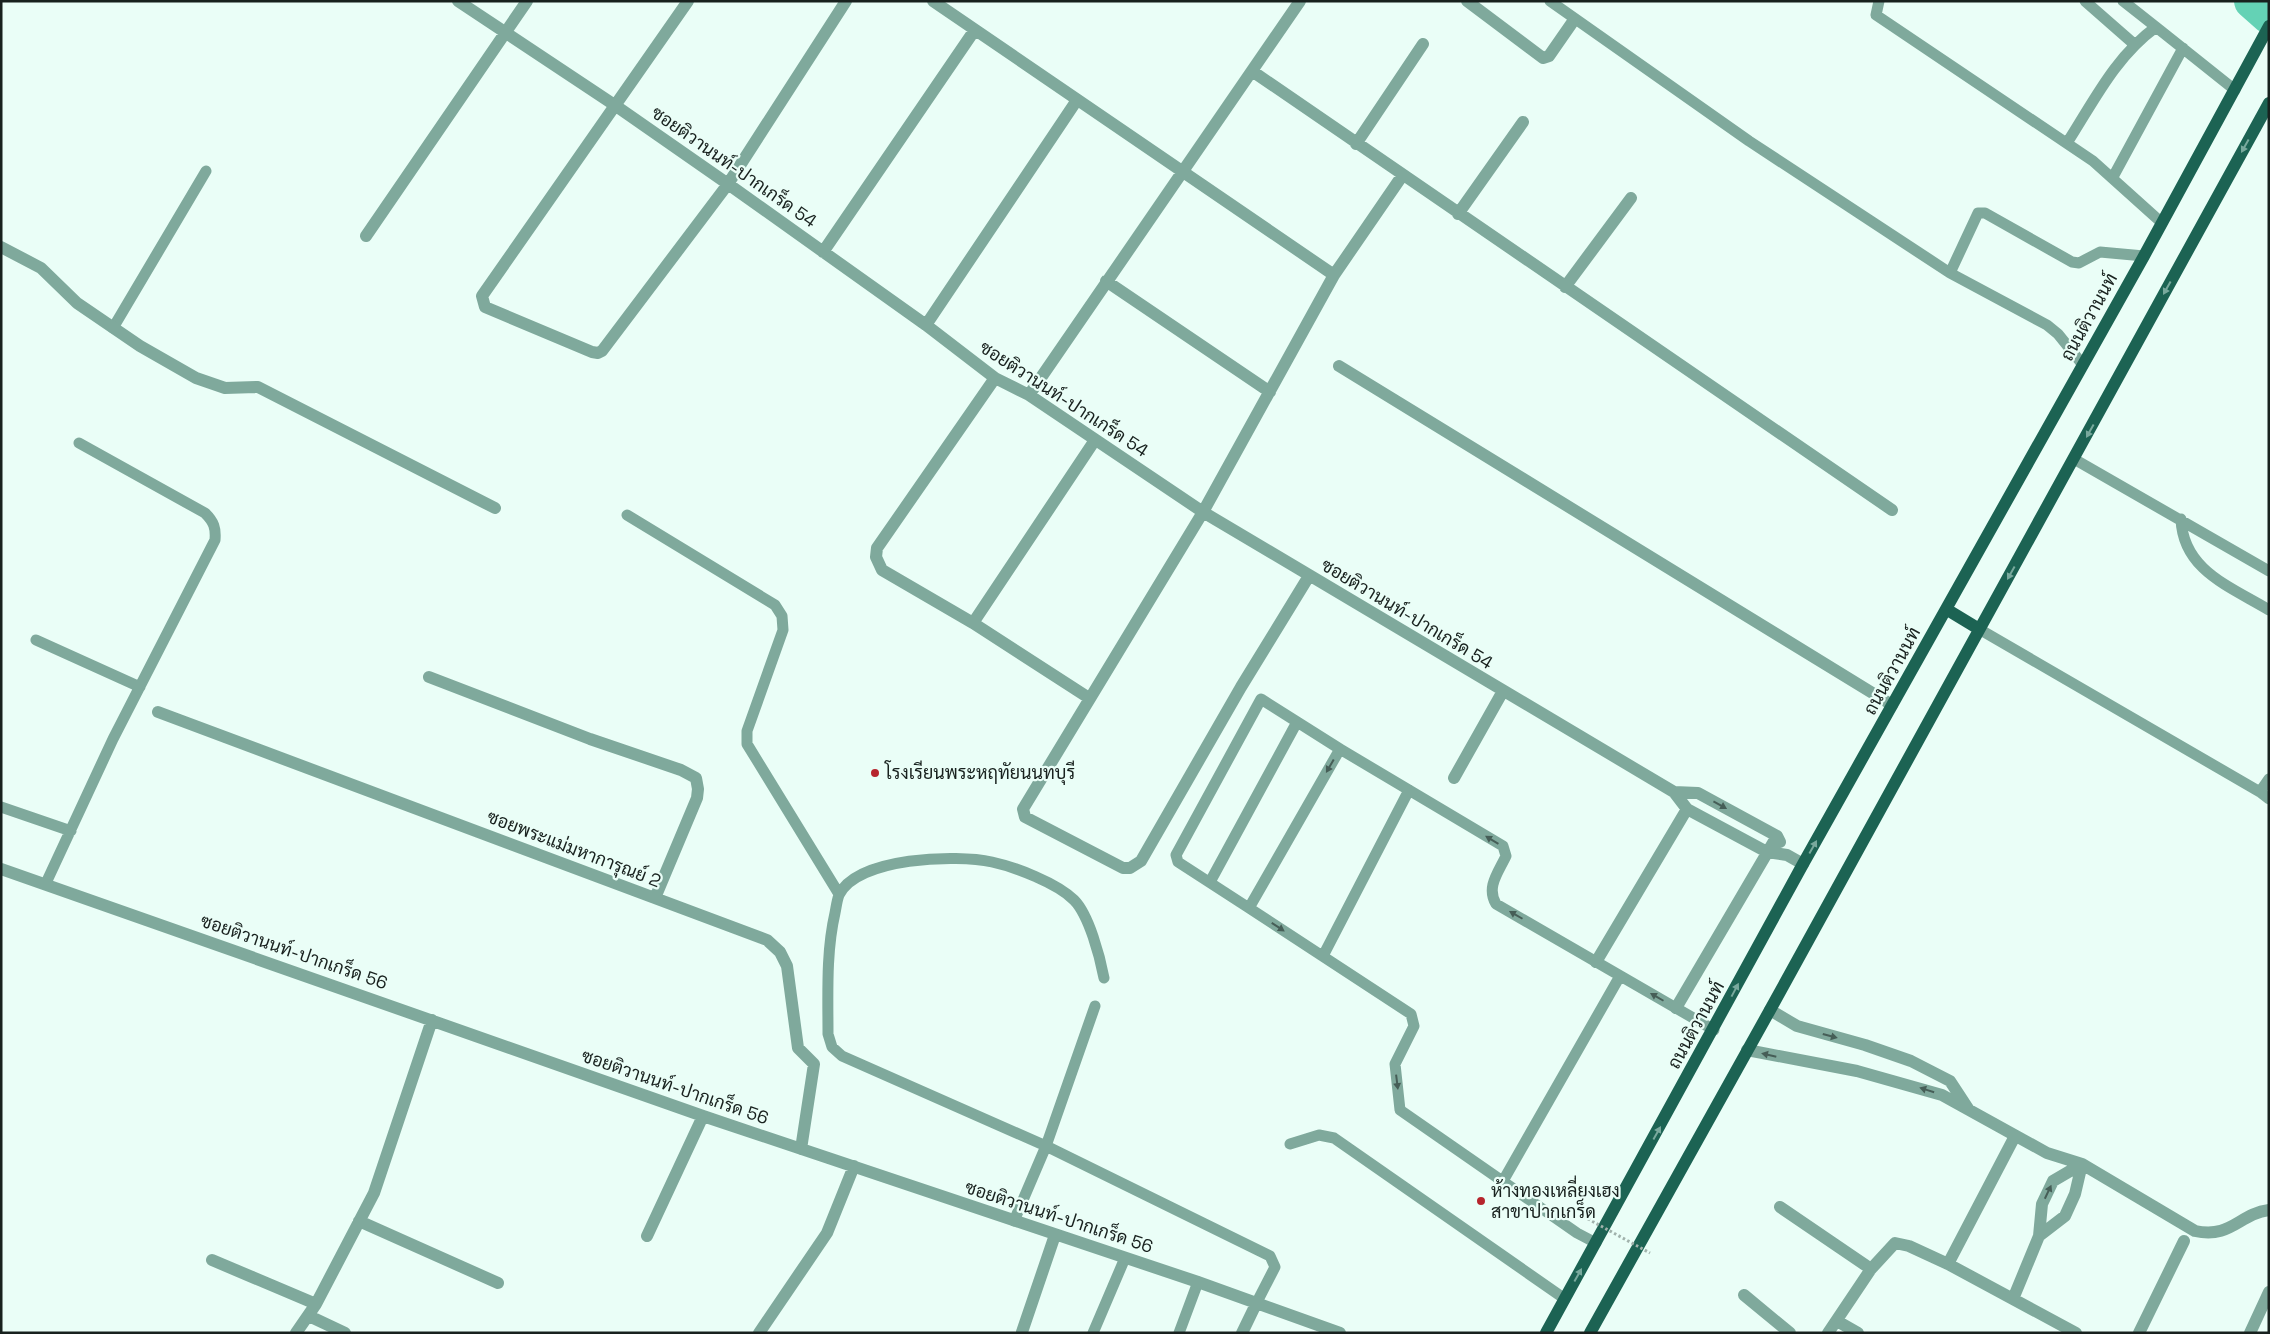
<svg xmlns="http://www.w3.org/2000/svg" width="2270" height="1334" viewBox="0 0 2270 1334" font-family="'Space Grotesk',Sarabun,sans-serif">
  <style>
    .lines { fill: none; stroke-linecap: round; stroke-linejoin: round }
    .river { stroke: #64d2b5; stroke-width: 36 }
    .lane { stroke: #7fa99c; stroke-width: 11 }
    .street { stroke: #7fa99c; stroke-width: 12 }
    .primary { stroke: #1c6353; stroke-width: 12 }
    .path-bridge { stroke: #a1b2ac; stroke-width: 3; stroke-dasharray: 2.5 2.5; stroke-linecap: butt }
    .oneway { fill: #79a99d }
    .oneway2 { fill: #465e57 }
    .poi-dot { fill: #b6252d; stroke: #eafef7; stroke-width: 2 }
    .labels { text-anchor: middle; stroke-width: 4.5; stroke-linejoin: round; paint-order: stroke }
    .street-label { font-size: 18px; fill: #18211e; stroke: #eafef7 }
    .poi-label { font-size: 18px; fill: #18211e; stroke: #eafef7; text-anchor: start }
  </style>
  <rect width="100%" height="100%" fill="#eafef7"/>
  <g class="lines">
    <path class="river" d="M2252 1 2269 16"/>
    <path class="lane" d="M1550 1 1749 141 1950 273
      M1879 1 1876 15 2093 161 2162 223
      M2085 1 2134 44
      M2123 1 2156 27
      M2067 143C2094 101 2115 57 2156 27L2235 90
      M2113 177 2183 48
      M113 328 206 171
      M2083 365 2058 334 2047 325 1950 273 1978 213H1985L2072 262 2079 263 2100 252 2144 256
      M2074 459 2269 571
      M627 515 775 605 782 616 783 630 747 731V744L839 894
      M2181 519C2183 570 2229 586 2269 610
      M1979 629 2260 792
      M36 640 140 687
      M2269 779 2260 792 2269 799
      M1 807 71 831
      M1210 882 1297 722
      M46 883 113 739 215 540C216 528 214 522 205 513L79 443
      M1249 908 1178 862 1176 855 1261 699 1340 749
      M1323 956 1409 790
      M1104 978C1100 957 1089 915 1074 900 1057 883 1015 867 992 862 957 854 857 857 839 895 837 900 836 908 835 913 826 952 828 994 828 1034L832 1047 842 1056 1046 1146 1270 1256 1275 1267 1257 1302
      M1290 1144 1319 1135 1334 1138 1565 1299
      M1503 1181 1620 976
      M1014 1221 1046 1146 1095 1006
      M1596 1243 1577 1233 1400 1110 1395 1064 1414 1026 1411 1014 1249 908 1340 749 1503 846 1506 856C1498 873 1486 887 1496 904L1714 1030
      M1093 1333 1125 1258
      M1179 1333 1198 1282"/>
    <path class="street" d="M458 1 616 106 728 184 926 325 995 378 1029 395 1203 512 1674 792 1687 809 1767 852 1787 855 1803 864
      M688 1 482 296 485 307 592 352 598 353 602 351 728 184 846 1
      M933 1 1334 275
      M1467 1 1543 58 1549 56 1574 20
      M1252 71 1892 510
      M1356 144 1423 44
      M1458 214 1523 122
      M366 236 527 1
      M1 247 41 268 77 303 140 346 196 378 225 388 258 387 495 508
      M823 252 974 31
      M1106 281 1270 392
      M1565 287 1631 198
      M926 325 1077 100
      M1339 366 1892 705
      M995 378 877 548 876 557 882 570 973 623 1089 698
      M1029 395 1300 1
      M1309 576 1241 687 1141 861 1130 868H1123L1025 817 1023 809 1203 512 1334 275 1402 176
      M973 623 1095 440
      M429 677 590 739 681 770 696 778 698 789 697 798 655 898
      M158 712 767 940 780 952 787 966 798 1048 814 1064 801 1149
      M1454 778 1503 691
      M1674 792 1698 793 1777 836 1780 842
      M1 869 703 1116 1198 1282 1340 1333
      M1596 962 1687 809
      M1676 1008 1777 836
      M1770 1010 1797 1026 1865 1045 1911 1061 1950 1081 1969 1110
      M1747 1050 1857 1071 1942 1095 2047 1153 2082 1164 2195 1231C2231 1239 2239 1214 2269 1210
      M1780 1207 1871 1269
      M359 1221 498 1283
      M647 1236 703 1116
      M2039 1236 2065 1216 2075 1194 2082 1164
      M212 1260 316 1304
      M1948 1264 2015 1136
      M1744 1295 1790 1333
      M2013 1299 2039 1236 2042 1204 2053 1181 2082 1164
      M309 1316 345 1333
      M1837 1321 1858 1333
      M1022 1332 1055 1235
      M296 1333 316 1304 374 1193 432 1020
      M759 1333 827 1233 854 1166
      M1242 1333 1257 1302
      M1828 1333 1871 1269 1895 1243 1909 1246 1948 1264 2076 1333
      M2139 1333 2184 1241
      M2250 1333 2269 1292"/>
    <path class="primary" d="M1946 609 1979 629
      M1546 1333 1803 864 2144 256 2269 26
      M1590 1333 1770 1010 2269 103"/>
    <path class="path-bridge" d="M1579 1214 1650 1253"/>
  </g>
  <defs><path id="oneway-solid" d="M-6-.8H1V-3.2L6.5 0L1 3.2V.8H-6Z" transform="scale(1.25)"/></defs>
  <g class="oneway">
    <use href="#oneway-solid" transform="translate(2245 146) rotate(119)"/>
    <use href="#oneway-solid" transform="translate(2167 288) rotate(119)"/>
    <use href="#oneway-solid" transform="translate(2090 431) rotate(119)"/>
    <use href="#oneway-solid" transform="translate(2011 573) rotate(119)"/>
    <use href="#oneway-solid" transform="translate(1813 847) rotate(-61)"/>
    <use href="#oneway-solid" transform="translate(1735 990) rotate(-62)"/>
    <use href="#oneway-solid" transform="translate(1657 1133) rotate(-61)"/>
    <use href="#oneway-solid" transform="translate(1578 1275) rotate(-61)"/>
  </g>
  <g class="oneway2">
    <use href="#oneway-solid" transform="translate(1330 766) rotate(120)"/>
    <use href="#oneway-solid" transform="translate(1720 805) rotate(29)"/>
    <use href="#oneway-solid" transform="translate(1492 840) rotate(-149)"/>
    <use href="#oneway-solid" transform="translate(1516 915) rotate(-150)"/>
    <use href="#oneway-solid" transform="translate(1278 927) rotate(33)"/>
    <use href="#oneway-solid" transform="translate(1657 997) rotate(-150)"/>
    <use href="#oneway-solid" transform="translate(1830 1036) rotate(15)"/>
    <use href="#oneway-solid" transform="translate(1769 1055) rotate(-167)"/>
    <use href="#oneway-solid" transform="translate(1397 1082) rotate(83)"/>
    <use href="#oneway-solid" transform="translate(1927 1090) rotate(-162)"/>
    <use href="#oneway-solid" transform="translate(2048 1192) rotate(-65)"/>
  </g>
  <g class="poi-dot">
    <circle cx="875" cy="773" r="5"/>
    <circle cx="1481" cy="1201" r="5"/>
  </g>
  <g class="labels">
    <g class="street-label">
      <text transform="translate(734 167) rotate(35)" y="6">ซอยติวานนท์-ปากเกร็ด 54</text>
      <text transform="translate(2089 317) rotate(-61)" y="6">ถนนติวานนท์</text>
      <text transform="translate(1064 399) rotate(33)" y="6">ซอยติวานนท์-ปากเกร็ด 54</text>
      <text transform="translate(1407 614) rotate(31)" y="6">ซอยติวานนท์-ปากเกร็ด 54</text>
      <text transform="translate(1892 671) rotate(-61)" y="6">ถนนติวานนท์</text>
      <text transform="translate(574 849) rotate(21)" y="6">ซอยพระแม่มหาการุณย์ 2</text>
      <text transform="translate(294 952) rotate(19)" y="6">ซอยติวานนท์-ปากเกร็ด 56</text>
      <text transform="translate(1696 1025) rotate(-61)" y="6">ถนนติวานนท์</text>
      <text transform="translate(675 1087) rotate(19)" y="6">ซอยติวานนท์-ปากเกร็ด 56</text>
      <text transform="translate(1059 1217) rotate(18)" y="6">ซอยติวานนท์-ปากเกร็ด 56</text>
    </g>
    <g class="poi-label">
      <text x="885" y="779">โรงเรียนพระหฤทัยนนทบุรี</text>
      <text x="1491" y="1197">ห้างทองเหลี่ยงเฮง<tspan x="1491" dy="21">สาขาปากเกร็ด</tspan></text>
    </g>
  </g>
  <rect width="2270" height="1334" fill="none" stroke="#18211e" stroke-width="5"/>
</svg>
